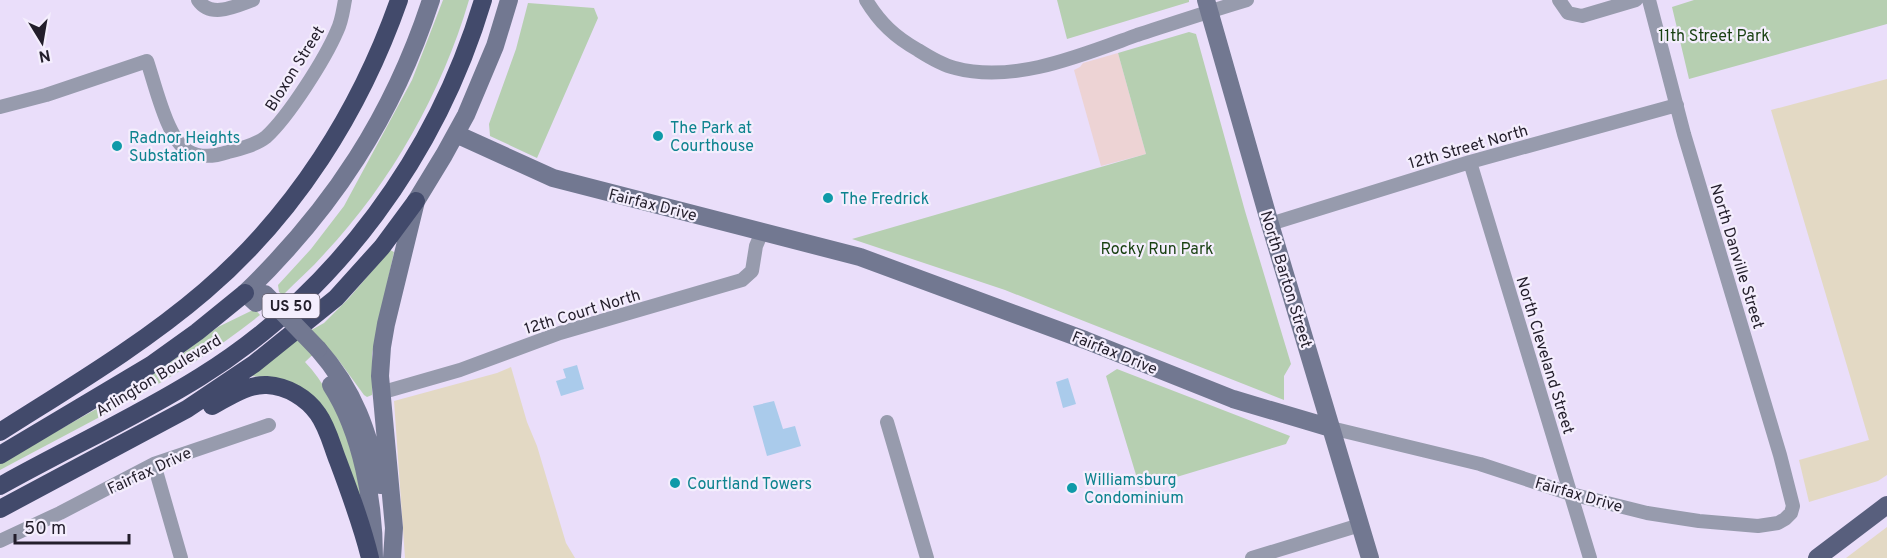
<svg xmlns="http://www.w3.org/2000/svg" width="1887" height="558" viewBox="0 0 1887 558" font-family="Overpass,sans-serif">
  <style>
    .commercial { fill: #e3d9c4 }
    .industrial { fill: #edd3d4 }
    .green { fill: #b6cfb1 }
    .water { fill: #aacbeb }
    .lines { fill: none; stroke-linecap: round; stroke-linejoin: round }
    .street { stroke: #979bad; stroke-width: 14 }
    .secondary { stroke: #727891; stroke-width: 18 }
    .primary { stroke: #585f7d; stroke-width: 18 }
    .highway { stroke: #424a6b; stroke-width: 18 }
    .secondary-bridge { stroke: #727891; stroke-width: 18 }
    .culture-dot { fill: #0f9aa8; stroke: #f4eefd; stroke-width: 2 }
    .labels { text-anchor: middle; stroke-width: 4.5; stroke-linejoin: round; paint-order: stroke }
    .shield { fill: #f4eefd; stroke: #625c6a; stroke-width: 1.5 }
    .shield-label { font-size: 15px; font-weight: bold; fill: #231e2b }
    .park-label { font-size: 16px; fill: #173f10; stroke: #f4eefd }
    .street-label { font-size: 16px; fill: #231e2b; stroke: #f4eefd }
    .culture-label { font-size: 16px; fill: #0d838f; stroke: #f4eefd; text-anchor: start }
  </style>
  <rect width="100%" height="100%" fill="#eadefa"/>
  <path class="commercial" d="M1887 79V475L1878 481 1809 502 1799 460 1869 440 1771 110Z
    M511 367 527 422 537 446 566 543 575 558H405L394 401 497 373Z
    M1887 527V558H1846Z"/>
  <path class="industrial" d="M1118 53 1146 154 1101 166 1074 70 1080 67 1083 63Z"/>
  <path class="green" d="M443 0H469C442 92 391 183 325 253 312 268 297 281 283 295L279 292 278 285 311 249 344 206 412 80Z
    M1057 0H1189V2L1067 39Z
    M1694 0H1887V24L1689 79 1672 7Z
    M528 3 594 8 598 18 537 158 490 136 489 124 516 49Z
    M1189 32 1196 34 1245 211 1291 364 1284 376V400L1005 290 852 239 1146 154 1118 53Z
    M390 250 394 252 372 354V395L367 397 364 395 337 358 323 345 305 362C343 402 354 460 366 512L330 420 263 377 251 376 306 333 324 323 349 298Z
    M255 309 260 315C181 378 89 422 0 470V463L114 399 175 359 218 327Z
    M1117 369 1290 436 1286 444 1140 488 1106 376Z"/>
  <path class="water" d="M577 365 584 389 561 396 556 381 566 378 563 369Z
    M1068 378 1076 404 1063 408 1056 382Z
    M774 401 783 429 795 426 801 446 767 456 753 406Z"/>
  <g class="lines">
    <path class="street" d="M198 0C211 19 236 6 253 0
      M866 0C880 23 895 37 918 50 929 57 942 65 955 68 1014 84 1082 55 1137 35 1174 23 1210 11 1247 0
      M1559 0 1568 13 1582 16 1636 0
      M0 107 46 95 147 61C155 84 167 139 188 151 200 158 216 156 228 152 240 149 256 145 266 137 289 116 325 59 337 31 342 21 343 10 345 0
      M1470 162 1590 558
      M1270 224 1470 162 1677 105
      M380 393 460 370 560 333 742 280 752 271 756 246 762 232
      M887 422 927 558
      M1331 428 1480 464 1571 494 1647 513 1699 521 1758 526 1778 523 1785 519 1791 513 1793 506 1780 455 1684 134 1649 0
      M154 464 181 558
      M0 541 60 513 154 464 269 425
      M1252 558 1360 525"/>
    <path class="secondary" d="M1206 0 1270 224 1370 558
      M456 134 553 178 860 257 1085 340 1233 399 1331 428
      M256 303 245 293C333 208 393 116 431 0
      M318 349C355 391 368 432 380 485
      M331 385C362 433 374 502 374 558
      M392 558 394 528 380 376 382 347 386 324 416 201 444 155 466 115 495 46 509 0"/>
    <path class="primary" d="M1817 558 1887 505"/>
    <path class="highway" d="M212 406C229 397 247 384 267 385 287 386 307 398 318 414 328 428 332 446 338 461 350 493 362 525 370 558
      M0 432C69 388 142 345 205 291 295 214 360 111 399 0
      M0 455 151 365 197 332 245 293
      M0 486C66 449 136 417 200 377 337 292 437 154 483 0
      M0 509 187 409 254 364 336 298 382 247 416 201"/>
    <path class="secondary-bridge" d="M265 294 318 349"/>
  </g>
  <g class="culture-dot">
    <circle cx="658" cy="136" r="6"/>
    <circle cx="117" cy="146" r="6"/>
    <circle cx="828" cy="198" r="6"/>
    <circle cx="675" cy="483" r="6"/>
    <circle cx="1072" cy="488" r="6"/>
  </g>
  <g class="labels">
    <rect class="shield" x="262.5" y="294" width="57" height="24" rx="4.5"/>
    <g class="shield-label">
      <text x="291" y="311">US 50</text>
    </g>
    <g class="park-label">
      <text x="1714" y="41">11th Street Park</text>
      <text x="1157" y="254">Rocky Run Park</text>
    </g>
    <g class="street-label">
      <text transform="translate(294 68) rotate(-58)" y="6">Bloxon Street</text>
      <text transform="translate(1468 146) rotate(-16)" y="6">12th Street North</text>
      <text transform="translate(653 204) rotate(14)" y="6">Fairfax Drive</text>
      <text transform="translate(1738 256) rotate(73)" y="6">North Danville Street</text>
      <text transform="translate(1287 279) rotate(73)" y="6">North Barton Street</text>
      <text transform="translate(582 311) rotate(-17)" y="6">12th Court North</text>
      <text transform="translate(1115 352) rotate(22)" y="6">Fairfax Drive</text>
      <text transform="translate(1546 355) rotate(73)" y="6">North Cleveland Street</text>
      <text transform="translate(158 375) rotate(-31)" y="6">Arlington Boulevard</text>
      <text transform="translate(149 470) rotate(-25)" y="6">Fairfax Drive</text>
      <text transform="translate(1579 494) rotate(16)" y="6">Fairfax Drive</text>
    </g>
    <g class="culture-label">
      <text x="670" y="133">The Park at<tspan x="670" dy="18">Courthouse</tspan></text>
      <text x="129" y="143">Radnor Heights<tspan x="129" dy="18">Substation</tspan></text>
      <text x="840" y="204">The Fredrick</text>
      <text x="1084" y="485">Williamsburg<tspan x="1084" dy="18">Condominium</tspan></text>
      <text x="687" y="489">Courtland Towers</text>
    </g>
  </g>
  <g transform="translate(42 42) rotate(169)" stroke="#f4eefd" stroke-width="4.5" paint-order="stroke">
  <path d="M0-4.5L10 22L0 15L-10 22Z" fill="#231e2b"/>
  <text y="-9" font-size="16" font-weight="bold" text-anchor="middle" fill="#231e2b">N</text>
  </g>
  <path d="M15 534v9h114v-9" fill="none" stroke="#231e2b" stroke-width="3"/>
  <text x="24" y="534" font-size="18" fill="#231e2b" stroke="#f4eefd" stroke-width="4.5" paint-order="stroke">50 m</text>
</svg>
